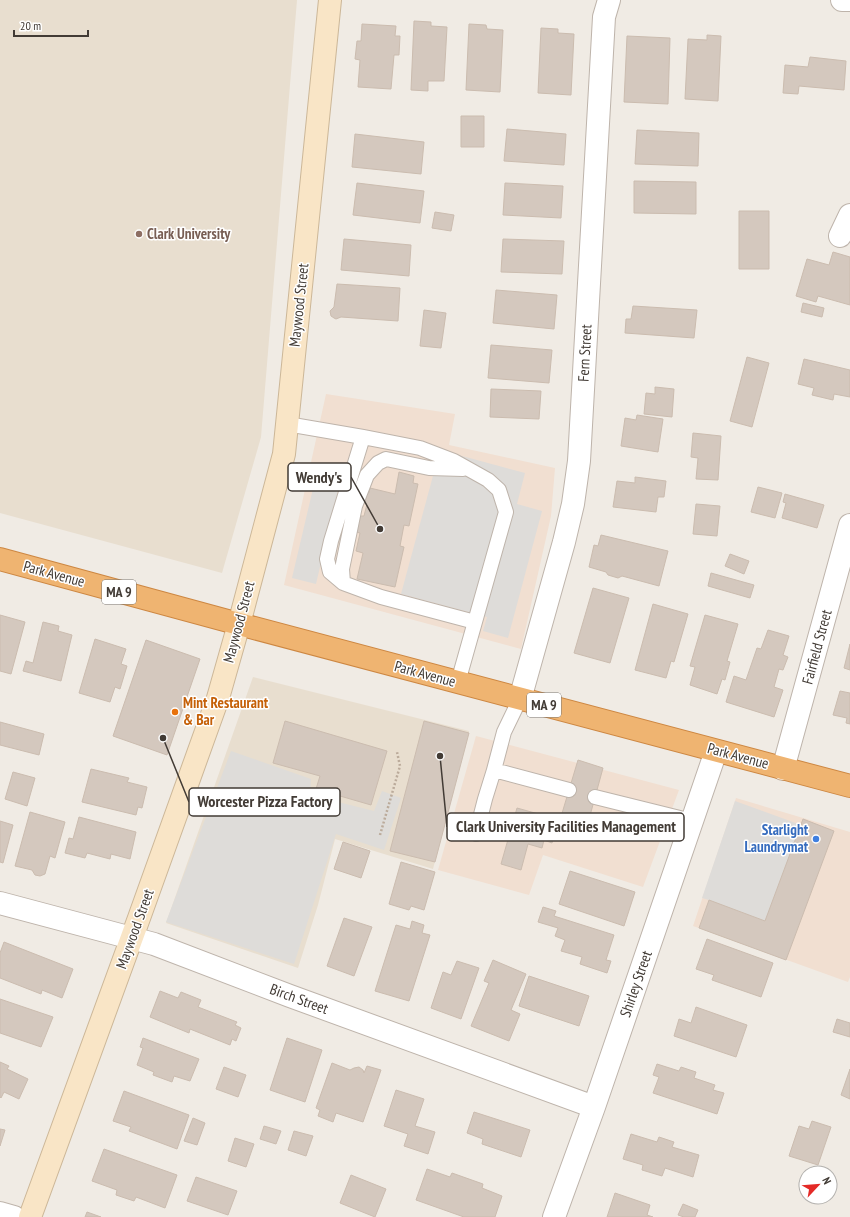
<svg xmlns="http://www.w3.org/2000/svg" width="850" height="1217" viewBox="0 0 850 1217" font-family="'PT Sans Narrow',sans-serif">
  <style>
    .commercial { fill: #f1dfd1 }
    .education { fill: #e8decf }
    .parking { fill: #dedcd9 }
    .building { fill: #d4c8be; stroke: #cbbcaf }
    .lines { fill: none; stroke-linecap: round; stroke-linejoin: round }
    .lane-casing { stroke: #beb4ab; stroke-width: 16 }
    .street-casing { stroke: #beb4ab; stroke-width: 24 }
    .secondary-casing { stroke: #ccb798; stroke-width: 24 }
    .highway-casing { stroke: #cd8742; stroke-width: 24 }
    .path { stroke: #bbab9b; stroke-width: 2.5; stroke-dasharray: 2 2; stroke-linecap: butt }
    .lane { stroke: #fff; stroke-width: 14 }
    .street { stroke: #fff; stroke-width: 22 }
    .secondary { stroke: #f9e5c6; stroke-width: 22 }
    .highway { stroke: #efb471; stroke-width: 22 }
    .education-dot { fill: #8d6e63; stroke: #fff; stroke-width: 1.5 }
    .food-dot { fill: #e8710a; stroke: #fff; stroke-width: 1.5 }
    .shop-dot { fill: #3f7fe0; stroke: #fff; stroke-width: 1.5 }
    .labels { text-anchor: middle; stroke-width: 3; stroke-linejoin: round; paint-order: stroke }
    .shield { fill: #fff; stroke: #7b7672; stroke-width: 1 }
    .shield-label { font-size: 14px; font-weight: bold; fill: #423b35 }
    .education-label { font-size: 15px; font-weight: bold; fill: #785e54; stroke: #fff; text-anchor: start }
    .street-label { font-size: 15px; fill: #423b35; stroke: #fff }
    .food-label { font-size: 15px; font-weight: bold; fill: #c56008; stroke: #fff; text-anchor: start }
    .shop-label { font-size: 15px; font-weight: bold; fill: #366cbe; stroke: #fff; text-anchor: end }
    .leader { fill: none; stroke: #423b35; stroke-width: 1.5 }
    .callout-dot { fill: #423b35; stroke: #fff; stroke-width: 1.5 }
    .callout { fill: #fff; stroke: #423b35; stroke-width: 1.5 }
    .callout-label { font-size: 16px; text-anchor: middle; font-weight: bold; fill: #423b35 }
  </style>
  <rect width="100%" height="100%" fill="#f0ebe4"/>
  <path class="commercial" d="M326 394 455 414 449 445 555 468 551 516 521 649 284 585Z
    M476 736 679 790 643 887 543 855 529 895 438 870Z
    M736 798 850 832V977L848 982 693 926Z"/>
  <path class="education" d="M0 0H297L261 437 222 573 0 513Z
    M253 677 469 731 433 869 335 839 318 905 298 968 166 923Z"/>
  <path class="parking" d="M440 450 525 473 517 504 542 511 508 638 483 631 487 617 401 594Z
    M319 463 343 469 316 584 292 578Z
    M231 751 311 779 310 795 374 811 382 791 401 798 384 850 336 834 294 964 166 922Z
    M735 801 801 825 765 921 709 900 702 898Z"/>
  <path class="building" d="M414 21 431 22V26L447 27 444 81H428V91L411 90Z
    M362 24 396 26 395 36H400L399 55H394L391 89 358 87 360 60 355 59 357 41H361Z
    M469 24 486 25 487 29 503 30 500 92 466 90Z
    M541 28 558 29V33L574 34 571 95 538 93Z
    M707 35 721 36 718 101 685 99 688 39 707 40Z
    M627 36 670 38 668 104 624 102Z
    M810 57 846 61 844 90 799 86 798 94 783 93 785 65 808 67Z
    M461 116H484V147H461Z
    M507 129 566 134 564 165 504 161Z
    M637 130 699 133 698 166 635 164Z
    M355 134 424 142 421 174 352 167Z
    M634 181 696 182V214L634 213Z
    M357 183 424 191 420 223 353 215Z
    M505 183 563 186 561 218 503 215Z
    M739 211H769V269H739Z
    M435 212 454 215 451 231 432 228Z
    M344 239 411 245 409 276 341 270Z
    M503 239 564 241 562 274 501 272Z
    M833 252 850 257V305L818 296 816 302 796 296 807 259 829 265Z
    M337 284 400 288 398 321 341 317 336 319 334 318 331 316 330 311 334 307Z
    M496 290 557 295 554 329 493 323Z
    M803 303 824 308 822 317 801 312Z
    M633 306 697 310 694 338 625 333 626 319H631Z
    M424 310 446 313 441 348 420 346Z
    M491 345 552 350 549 383 488 378Z
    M747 357 769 363 752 427 730 421Z
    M804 359 850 370V397L834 394 833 400 812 395 814 388 798 384Z
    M655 387 674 389 672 417 644 414 646 393 655 394Z
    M491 389 541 391 539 419 490 417Z
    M637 415 663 419 658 452 621 446 625 418 636 420Z
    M693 433 721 436 718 480 696 479 698 458 691 457Z
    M399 472 414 476 413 483 418 484 409 526 404 525 400 546 404 547 395 587 357 579 363 553 356 551 360 533 356 532 360 516H364L367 504 364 503 366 492 369 493 370 488 395 494Z
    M635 477 666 481 664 497H658L656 512 613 507 617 481 635 483Z
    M758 487 782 493 775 518 751 512Z
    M785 494 824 505 817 528 782 518 786 503 783 502Z
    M696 504 720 506 717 536 693 534Z
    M601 535 668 551 659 586 622 576 618 578 608 575 606 572 589 567 594 545 598 546Z
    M730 554 749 561 744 574 725 566Z
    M711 573 754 585 750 598 708 586Z
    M593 588 629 598 610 663 574 653Z
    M653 604 688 614 674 662 671 661 666 678 635 670Z
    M0 615 25 622 11 674 0 671Z
    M705 615 738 624 727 661 730 662 725 680 722 679 717 694 690 685 695 667 690 666Z
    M43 622 59 626 58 631 72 635 61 681 23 671 26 661 33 663Z
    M768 630 789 636 783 655 788 657 783 670 779 669 774 687 783 690 774 717 726 702 734 676 746 680 757 648 761 649Z
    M95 639 126 649 121 664 127 666 120 689 115 687 110 702 79 693Z
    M146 640 200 659 167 755 113 736Z
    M850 644V670L844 668Z
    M840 691 850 693V724L846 723 847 718 833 715Z
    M285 721 387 751 371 805 316 789 320 776 273 763Z
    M424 721 469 733 435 862 390 851Z
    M0 722 44 734 39 755 0 745Z
    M578 760 603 768 588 823 581 821 576 840 555 833 552 843 544 840 542 848 528 844 521 870 501 864 517 808 560 820Z
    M91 769 129 778 127 782 147 787 142 808 138 807 136 815 82 802Z
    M13 772 35 778 27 806 5 799Z
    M30 812 65 822 55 858 50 856 45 874 40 876 35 875 32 870 15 866Z
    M79 817 136 832 130 859 111 854 110 859 87 853 85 858 65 853 69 838 73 839Z
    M803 819 834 831 786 960 699 928 709 900 765 921Z
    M0 821 13 825 3 863 0 862Z
    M343 842 370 851 361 878 334 869Z
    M401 862 435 872 424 910 411 906 409 910 389 904Z
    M570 871 635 892 624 926 559 904Z
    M543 907 556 911 554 916 614 935 606 960 611 961 607 973 580 964 582 957 561 951 565 940 555 936 558 928 538 922Z
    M344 918 372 927 354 976 327 966Z
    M412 921 424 925 422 933 430 935 409 1001 375 991 396 925 410 929Z
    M707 939 773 963 761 997 712 980 714 975 696 969Z
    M4 942 73 969 62 998 42 990 41 994 0 978V953Z
    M493 960 526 974 511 1010 520 1014 509 1041 471 1026 489 983 484 981Z
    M457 961 479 968 461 1019 431 1008 443 972 451 975Z
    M529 976 589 996 579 1026 519 1006Z
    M160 991 178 998 181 992 201 1000 198 1007 237 1022 235 1025 241 1028 236 1041 232 1039 230 1045 190 1029 189 1033 150 1017Z
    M0 999 53 1017 41 1047 0 1033Z
    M696 1007 747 1025 736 1057 674 1036 679 1019 691 1023Z
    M837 1019 850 1023V1037L833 1032Z
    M143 1038 199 1059 190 1081 174 1076 172 1082 153 1075 154 1072 137 1065 143 1048 140 1047Z
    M287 1038 322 1050 305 1102 270 1090Z
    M0 1062 9 1066 7 1069 28 1079 19 1099 4 1092 1 1098 0 1097Z
    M332 1063 350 1070 354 1068 359 1067 363 1070 364 1073 367 1066 381 1070 363 1122 336 1113 333 1122 318 1116 320 1110 316 1108Z
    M657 1064 679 1071 681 1067 696 1072 694 1078 715 1085 713 1090 724 1093 717 1114 653 1093 659 1077 653 1075Z
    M224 1067 246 1075 238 1097 216 1089Z
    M850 1069V1099L841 1095Z
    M396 1090 424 1099 415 1126 435 1132 428 1154 404 1146 408 1134 384 1126Z
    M124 1091 189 1115 177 1149 129 1131 131 1127 113 1121Z
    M474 1112 530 1130 521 1157 482 1144 483 1139 467 1133Z
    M193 1118 205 1123 197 1145 184 1141Z
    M812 1121 831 1127 818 1165 789 1156 799 1126 809 1129Z
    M264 1126 281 1131 276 1144 260 1139Z
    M0 1129 5 1130 0 1146Z
    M294 1131 313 1136 306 1156 288 1150Z
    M631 1134 657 1142 659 1137 674 1142 672 1147 699 1155 693 1177 665 1168 662 1176 642 1170 643 1165 623 1159Z
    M235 1138 254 1144 246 1167 228 1161Z
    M104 1149 177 1175 165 1208 136 1197 134 1201 116 1195 117 1190 92 1181Z
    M427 1169 450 1177 452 1173 483 1184 482 1188 502 1196 495 1217H464L416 1200Z
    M351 1175 386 1189 375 1217 340 1203Z
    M196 1177 237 1191 228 1215 187 1201Z
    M615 1193 650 1205 647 1215 653 1217H607Z
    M683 1204 698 1210 695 1217H684L678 1215Z
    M87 1212 101 1217H85Z"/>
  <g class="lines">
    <defs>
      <path id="lane" d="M287 424 363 437 420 448 454 461 488 480 499 490 506 512 458 682
        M363 437 331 541 327 559 330 572 343 583 381 597 475 622
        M343 583 342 569 355 506 367 475 378 463 386 459 429 468 463 469
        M520 699 504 732 494 770 569 790
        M595 797 692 821
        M476 834 485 799 494 770"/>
      <path id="street" d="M842 0H850
        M840 236 850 215
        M520 699 564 542 573 504 579 461 604 17 609 0
        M783 769 850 525
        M0 903 154 944 290 996 594 1107
        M0 1213 14 1217
        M554 1217 594 1107 716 751"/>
      <path id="secondary" d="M30 1217 139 918 218 698 239 624 284 454 330 0"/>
      <path id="highway" d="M0 559 239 624 850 786"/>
    </defs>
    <use href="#lane" class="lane-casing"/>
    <use href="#street" class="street-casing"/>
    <use href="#secondary" class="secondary-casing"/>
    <use href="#highway" class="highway-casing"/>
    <path class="path" d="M380 835 400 766 397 752"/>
    <use href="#lane" class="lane"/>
    <use href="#street" class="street"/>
    <use href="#secondary" class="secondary"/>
    <use href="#highway" class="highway"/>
  </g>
  <circle class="education-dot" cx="139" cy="234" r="4"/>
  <circle class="food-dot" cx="175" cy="712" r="4"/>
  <circle class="shop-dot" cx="816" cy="839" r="4"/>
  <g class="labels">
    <g class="shield">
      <rect x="102" y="580" width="34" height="24" rx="3"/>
      <rect x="527" y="693" width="34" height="24" rx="3"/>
    </g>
    <g class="shield-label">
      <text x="119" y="597">MA 9</text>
      <text x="544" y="710">MA 9</text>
    </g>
    <g class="education-label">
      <text x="147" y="239">Clark University</text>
    </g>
    <g class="street-label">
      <text transform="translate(299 305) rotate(-84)" y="5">Maywood Street</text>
      <text transform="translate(585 353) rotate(-87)" y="5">Fern Street</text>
      <text transform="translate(54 574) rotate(15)" y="5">Park Avenue</text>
      <text transform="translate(239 622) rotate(-75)" y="5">Maywood Street</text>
      <text transform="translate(817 647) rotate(-75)" y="5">Fairfield Street</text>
      <text transform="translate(425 674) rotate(15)" y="5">Park Avenue</text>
      <text transform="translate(738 756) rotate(15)" y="5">Park Avenue</text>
      <text transform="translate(135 929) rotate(-70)" y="5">Maywood Street</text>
      <text transform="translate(636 984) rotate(-71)" y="5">Shirley Street</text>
      <text transform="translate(299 999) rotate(20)" y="5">Birch Street</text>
    </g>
    <g class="food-label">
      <text x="183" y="708">Mint Restaurant<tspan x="183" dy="17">&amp; Bar</tspan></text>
    </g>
    <g class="shop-label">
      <text x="808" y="835">Starlight<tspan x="808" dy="17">Laundrymat</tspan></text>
    </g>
  </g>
  <path class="leader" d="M380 529L351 477M163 738L189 802M440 756L447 827"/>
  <g class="callout-dot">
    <circle cx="380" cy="529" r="4"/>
    <circle cx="163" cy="738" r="4"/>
    <circle cx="440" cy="756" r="4"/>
  </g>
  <g class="callout">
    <rect x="288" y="463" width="63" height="28" rx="4"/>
    <rect x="189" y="788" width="151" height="28" rx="4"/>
    <rect x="447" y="813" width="237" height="28" rx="4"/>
  </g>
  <g class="callout-label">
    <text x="319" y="483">Wendy's</text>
    <text x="265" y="807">Worcester Pizza Factory</text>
    <text x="566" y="832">Clark University Facilities Management</text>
  </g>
  <g transform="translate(818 1185) rotate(64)"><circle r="19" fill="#ffffff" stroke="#b3b1ae"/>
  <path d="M0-3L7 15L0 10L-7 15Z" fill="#e42a27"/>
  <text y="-6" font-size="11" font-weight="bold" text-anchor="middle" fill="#423b35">N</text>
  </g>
  <path d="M14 30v6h74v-6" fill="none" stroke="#423b35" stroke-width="2"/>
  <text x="20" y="30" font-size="12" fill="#423b35" stroke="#ffffff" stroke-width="3" paint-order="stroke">20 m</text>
</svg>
